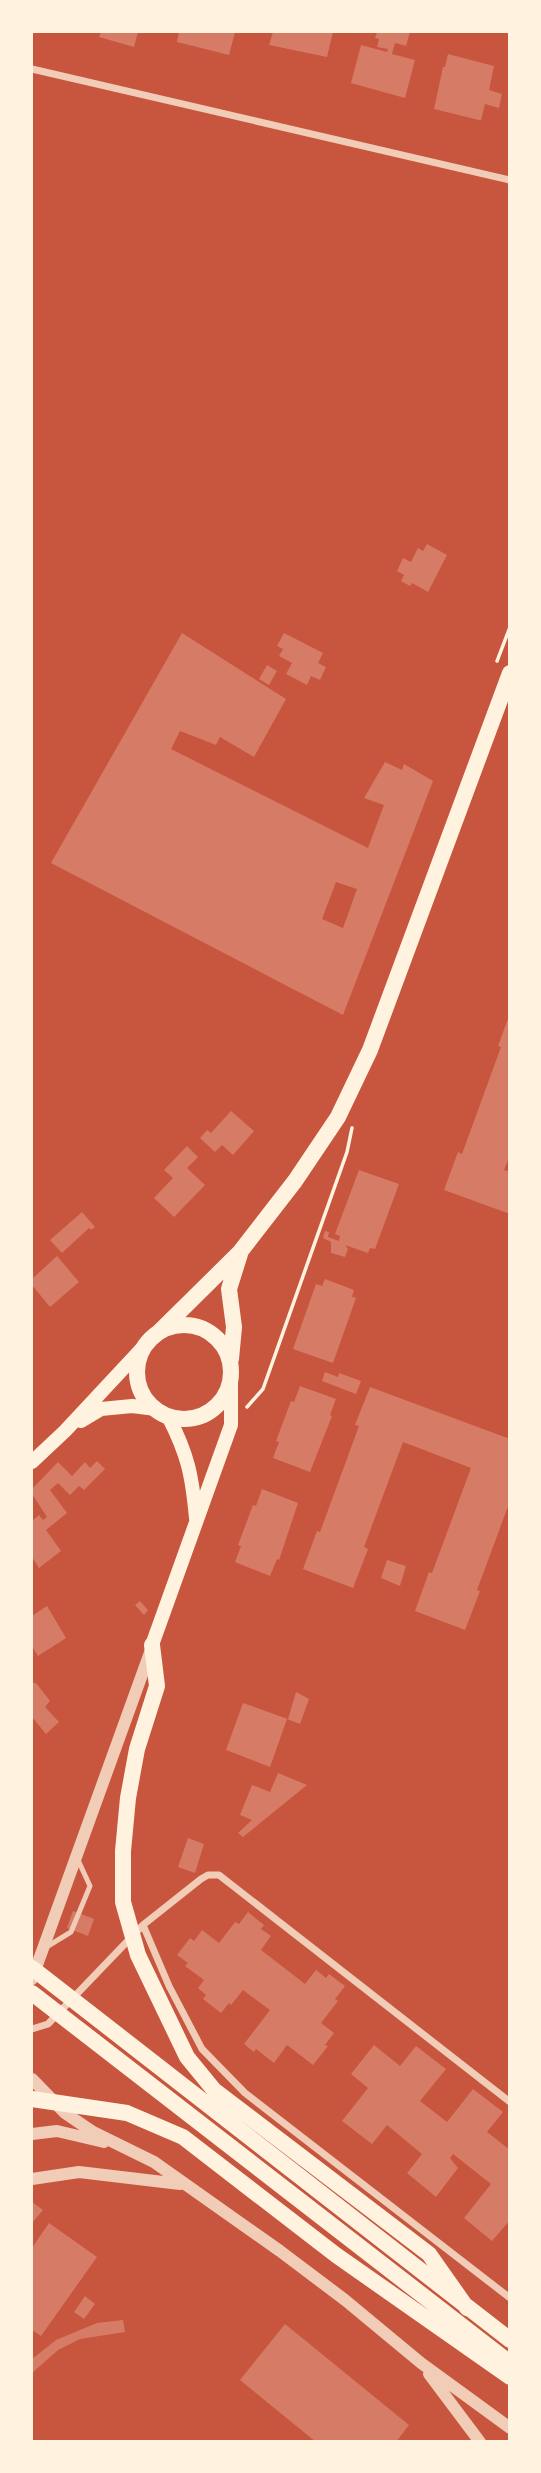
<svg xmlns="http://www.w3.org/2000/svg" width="541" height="2473" viewBox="0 0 541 2473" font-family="'DejaVu Sans',sans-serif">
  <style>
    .building { fill: #d67c66; fill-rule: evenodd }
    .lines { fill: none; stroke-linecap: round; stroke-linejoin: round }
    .path { stroke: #fff3e0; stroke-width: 3.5 }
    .service { stroke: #f1ccb7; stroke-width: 5 }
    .minor { stroke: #f1ccb7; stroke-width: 7 }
    .tertiary { stroke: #f1ccb7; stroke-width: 12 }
    .secondary { stroke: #fff3e0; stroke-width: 14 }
    .primary { stroke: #fff3e0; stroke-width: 16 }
    .trunk { stroke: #fff3e0; stroke-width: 16 }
  </style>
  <rect width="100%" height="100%" fill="#c8553d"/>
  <path class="building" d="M101 32H138L134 47 99 37Z
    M179 32H235L229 55 177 42Z
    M273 32H333L327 57 269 45Z
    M377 32H410L406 46 395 43 392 54 415 60 405 98 351 83 361 45 387 52 388 49 377 47 379 39 375 38Z
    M448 54 494 66 489 90 502 94 499 108 485 104 481 120H479L434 109 443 67H445Z
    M427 544 447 555 428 592 412 583 410 586 401 581 404 575 397 571 403 558 411 562 418 548 423 551Z
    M182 633 286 699 254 757 220 737 216 745 180 731 171 749 368 848 384 805 364 798 385 762 402 770 404 764 433 781 343 1015 51 863ZM336 882 357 889 343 928 322 919Z
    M284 633 323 653 318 663 326 667 320 680 311 676 307 685 286 674 292 663 279 656 283 649 277 646Z
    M267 665 277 671 269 685 259 679Z
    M509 1016 510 1155 504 1170 510 1172V1214L444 1190 458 1152 462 1154 501 1047 498 1046Z
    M231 1111 254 1131 233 1155 222 1145 215 1152 200 1138 207 1130 211 1133Z
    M187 1146 198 1157 187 1168 205 1185 174 1217 154 1198 173 1178 164 1170Z
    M359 1170 399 1184 375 1249 370 1248 368 1253 345 1245 348 1249 345 1257 331 1253V1242L323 1238 325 1231 329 1232 328 1237 339 1241 340 1236 335 1234Z
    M82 1212 95 1227 91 1230 89 1228 62 1253 50 1240Z
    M57 1256 79 1282 50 1307 32 1285V1279Z
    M325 1279 354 1290 352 1297 356 1298 333 1363 293 1349 316 1284 322 1286Z
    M325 1372 338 1377 339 1373 361 1381 356 1394 322 1381Z
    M300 1386 336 1399 330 1415 332 1416 310 1472 273 1458 279 1442 276 1441 291 1401 294 1402Z
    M370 1387 510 1439V1501L477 1590 480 1591 465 1630 415 1611 429 1572 432 1573 471 1468 403 1442 364 1547 368 1549 353 1588 303 1569 317 1531 320 1532 359 1426 355 1425Z
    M97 1461 105 1469 84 1490 79 1486 70 1495 58 1483 50 1490 67 1513 46 1530 61 1551 39 1568 32 1557V1521L39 1515 43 1520 47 1517 32 1494V1489L58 1462 72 1476 85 1462 90 1468Z
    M262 1489 298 1503 279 1560 277 1559 270 1576 235 1562 241 1546 238 1545 253 1505 256 1506Z
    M387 1560 406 1566 400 1586 381 1578Z
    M140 1601 148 1610 144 1615 135 1605Z
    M47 1606 66 1638 38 1656 32 1646V1616Z
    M33 1683H36L50 1701 45 1707 59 1722 46 1734 32 1717Z
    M296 1692 309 1699 300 1724 287 1719 270 1767 226 1750 243 1703 288 1719Z
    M278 1773 307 1785 243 1837 238 1833 252 1820 240 1815 252 1785 270 1792Z
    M188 1838 204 1844 195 1873 178 1867Z
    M73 1911 94 1919 88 1936 67 1928Z
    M248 1912 264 1925 261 1929 271 1936 261 1950 305 1984 316 1970 326 1978 329 1974 345 1986 335 1999 338 2001 321 2023 334 2033 325 2045 328 2046 313 2065 287 2045 274 2063 256 2049 254 2052 244 2044 270 2010 243 1990 231 2005 229 2003 221 2013 203 1999 206 1995 198 1988 204 1980 185 1966 188 1963 177 1955 190 1938 194 1941 202 1930 219 1943 235 1922 239 1924Z
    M374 2045 400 2066 416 2046 446 2069 420 2101 447 2122 473 2089 503 2112 487 2132 510 2150V2220L492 2241 464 2218 491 2184 453 2154 450 2158 458 2168 436 2197 407 2173 422 2154 387 2125 372 2144 342 2121 368 2088 351 2074Z
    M32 2202 43 2210 32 2223Z
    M49 2223 97 2257 41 2336 32 2330V2248Z
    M85 2296 95 2304 84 2319 74 2312Z
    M123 2320 125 2332 80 2339 58 2350 32 2373V2359L56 2340 97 2323Z
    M285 2324 409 2425 396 2442H316L240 2380Z"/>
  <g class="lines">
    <path class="path" d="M497 661 510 627
      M247 1407 263 1389 347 1152 352 1128"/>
    <path class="service" d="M48 1946 71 1932 90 1886 78 1860"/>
    <path class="minor" d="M32 69 510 180
      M143 1925 169 1986 202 2049 245 2093 510 2298
      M32 2029 48 2024 143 1925 201 1879 208 1875H219L510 2102"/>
    <path class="tertiary" d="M32 1979 152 1647
      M32 2079 65 2113 93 2132 154 2162 280 2251 345 2300 421 2363 510 2428
      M32 2134 57 2131 104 2142
      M32 2179 79 2172 180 2184
      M429 2374 480 2442"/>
    <path class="secondary" d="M168 1416C188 1455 192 1475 196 1518
      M81 1421 101 1409 132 1406 156 1409
      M32 1462 65 1431 148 1342
      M152 1645 231 1425V1378"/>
    <path class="primary" d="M137 1372a47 47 0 1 1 94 0a47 47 0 1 1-94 0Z
      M159 1332 240 1252 295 1181 338 1117 370 1050 510 673
      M231 1359 234 1327 229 1289 240 1254"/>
    <path class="trunk" d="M152 1645 157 1686 137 1749 128 1798 123 1851V1902L138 1955 187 2057 214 2090 429 2254 467 2308
      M32 1968 510 2340
      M32 1993 510 2363
      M32 2099 127 2113 183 2137 336 2255 510 2377"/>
  </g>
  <rect width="541" height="2473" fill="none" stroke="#fff3e0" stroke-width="66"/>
</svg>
